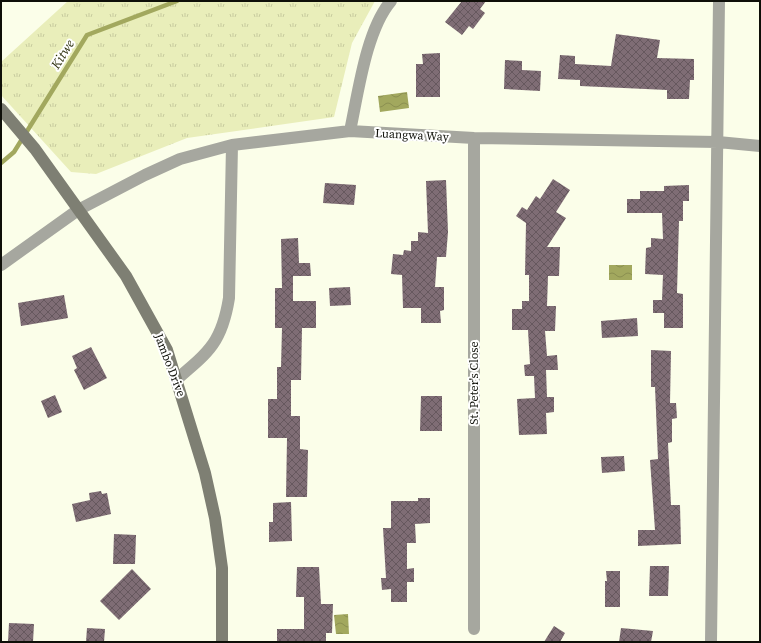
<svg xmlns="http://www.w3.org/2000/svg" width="761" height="643" viewBox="0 0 761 643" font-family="'Source Serif 4',serif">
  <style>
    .park { fill: url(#park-tufts) }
    .water { fill: url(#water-waves) }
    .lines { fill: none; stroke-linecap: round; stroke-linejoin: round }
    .stream { stroke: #a2a85e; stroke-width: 4.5 }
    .building { fill: url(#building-cross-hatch) }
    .street { stroke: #a6a79f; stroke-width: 12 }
    .secondary { stroke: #7e7f73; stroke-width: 12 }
    .labels { text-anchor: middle; stroke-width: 4; stroke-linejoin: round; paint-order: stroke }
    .street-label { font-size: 12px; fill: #0e0f08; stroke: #fff }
    .water-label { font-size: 13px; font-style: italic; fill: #2a2d0b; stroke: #fff }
  </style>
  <defs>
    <pattern id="park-tufts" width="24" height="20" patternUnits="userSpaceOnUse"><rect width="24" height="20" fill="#e9eeba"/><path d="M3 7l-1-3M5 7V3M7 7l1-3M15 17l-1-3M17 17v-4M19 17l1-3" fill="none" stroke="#c7cb9e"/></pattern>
    <pattern id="water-waves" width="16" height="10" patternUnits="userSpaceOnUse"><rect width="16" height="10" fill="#a2a85e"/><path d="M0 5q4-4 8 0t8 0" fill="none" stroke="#8a8f50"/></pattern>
    <pattern id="building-cross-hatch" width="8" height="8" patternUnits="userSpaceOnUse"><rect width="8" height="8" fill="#7f6d75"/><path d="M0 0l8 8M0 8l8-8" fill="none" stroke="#66585e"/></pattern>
  </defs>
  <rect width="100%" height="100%" fill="#fbfee9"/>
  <path class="park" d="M68 1H375L352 43 334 117 187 138 96 174 71 172 1 95V62Z"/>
  <path class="water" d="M407 92 409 108 380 112 378 96Z
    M609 265H632V280H609Z
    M348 614 349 634H336L334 615Z"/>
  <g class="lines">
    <path class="stream" d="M1 163 14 152 87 35 177 1"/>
  </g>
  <path class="building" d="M462 1H486L480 9 485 13 473 29 469 26 462 35 445 22Z
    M616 34 660 40 657 58 694 59V80H690L689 99H667V90L580 86V80L558 79 560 55 575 56V64L611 66Z
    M440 53V97H416V64H423L422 54Z
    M505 60 522 61V70L541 71 540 91 504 89Z
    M553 179 570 190 556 212 566 218 547 247H560L559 276H548L547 306H556L555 331H545L547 356 557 355 558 370H546L547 397H554V412L546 413 547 434 519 435 517 399 535 398 534 376H525L524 365 530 364 528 330H512V309H522V301H529V275H525L526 223 516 216 522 207 527 210 536 196 540 199Z
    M446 180 448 232 446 257H437L435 287H444V310L440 311 441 323H421V308H403L402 275 391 274 393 254 403 255 404 250 411 251V241H418V232L428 233 426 181Z
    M325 183 356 185 354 205 323 203Z
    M689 185V201H683V221H679L677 293 683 294V328H664V313H653V300H662L663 275 645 274 646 248 651 247V238L663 239 662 213H627V199H640V191H664V186Z
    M298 238 299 263H310L311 276H293V301H316V328H302L301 380H291V416H300V449L308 450 307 497H286L287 438H268V399H277V367H281L282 328H275V288H282L281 239Z
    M350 287 351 305 330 306 329 288Z
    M64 295 68 318 21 326 18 303Z
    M637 318 638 336 602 338 601 321Z
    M91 347 107 378 84 390 74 370 77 368 72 356Z
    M651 350 671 351 670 403H676L677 418 672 419V442L668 443 671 505H680L681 544 638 546V530H655L650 460 658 459 655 387H651Z
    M55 395 62 412 48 418 41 401Z
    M421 396H442V431H420Z
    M624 456 625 471 602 473 601 457Z
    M101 491 102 494 107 493 111 514 76 522 72 504 90 500 89 493Z
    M418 498H430V523L415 524 416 543H407V569L414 568V582H407V602H391V589L382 590 381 578H386L383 528H391V501H418Z
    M291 502 292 541 269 542V522H273V503Z
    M114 534 136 535 135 564H113Z
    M650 566H669L668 596H649Z
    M297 567H319L321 604H333L332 633H326V642H277V629H304V597H296Z
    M132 569 151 589 119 620 100 601Z
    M606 571H620V607H605V581H607Z
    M9 623 34 624 33 642H8Z
    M554 626 565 633 560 642H544Z
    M87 628 105 629 104 642H86Z
    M621 628 653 631 651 642H619Z"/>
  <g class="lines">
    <path class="street" d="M350 131C358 94 366 30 391 1
      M474 138V629
      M1 265 78 210 145 175 180 159 232 145 350 131 474 138 718 142 760 146
      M177 379C209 352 222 342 229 298L232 145
      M711 642 719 1"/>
    <path class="secondary" d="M1 109 35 149 126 276 167 350 205 473 215 518 222 568V642"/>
  </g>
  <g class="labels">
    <g class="street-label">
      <text transform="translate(412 135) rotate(3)" y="4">Luangwa Way</text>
      <text transform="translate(170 365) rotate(69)" y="4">Jambo Drive</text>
      <text transform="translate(474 383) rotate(-90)" y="4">St. Peter's Close</text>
    </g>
    <g class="water-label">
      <text transform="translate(62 54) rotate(-58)" y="5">Kitwe</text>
    </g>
  </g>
  <rect width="761" height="643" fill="none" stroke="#0e0f08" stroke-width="4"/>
</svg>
